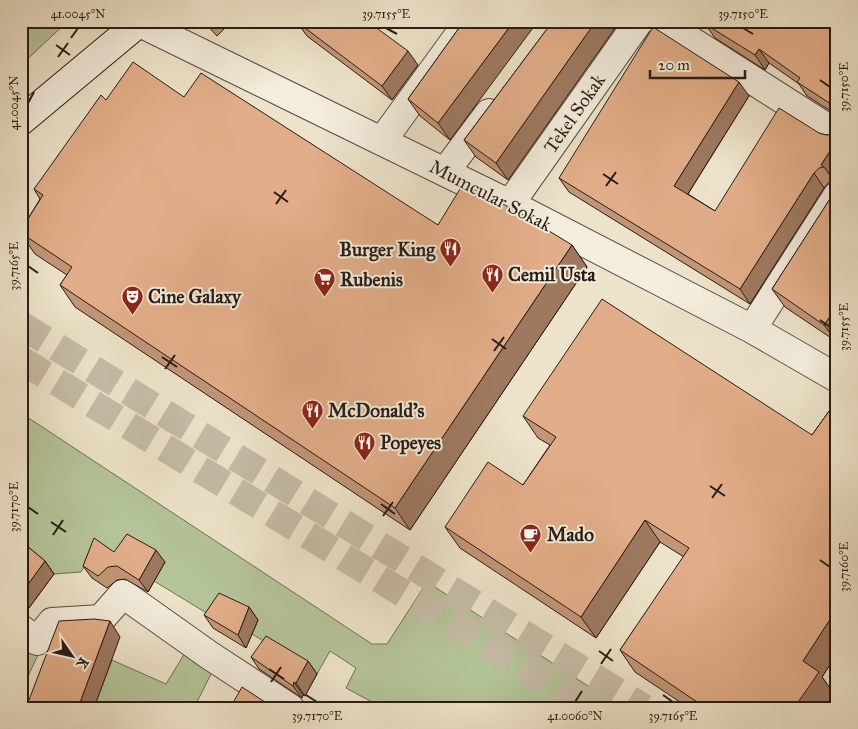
<svg xmlns="http://www.w3.org/2000/svg" width="858" height="729" viewBox="0 0 858 729" font-family="'IM FELL Great Primer',serif">
  <style>
    .green { fill: #b5c499; stroke: #6e7058 }
    .lines { fill: none; stroke-linecap: round; stroke-linejoin: round }
    .secondary-tunnel { stroke: #c5bba6; stroke-width: 28; stroke-dasharray: 28 14; stroke-linecap: butt }
    .street-casing { stroke: #584e43; stroke-width: 30 }
    .secondary-casing { stroke: #271c16; stroke-width: 30 }
    .street { stroke: #f3eddd; stroke-width: 28 }
    .secondary { stroke: #f3eddd; stroke-width: 28 }
    .wall { fill: #c29575; stroke: #271c16 }
    .shaded-wall { fill: #9e795f; stroke: #271c16 }
    .building { fill: #e1ad88; stroke: #271c16 }
    .ticks { fill: none; stroke: #271c16; stroke-width: 2 }
    .labels { text-anchor: middle; stroke-width: 4; stroke-linejoin: round; paint-order: stroke }
    .street-label { font-size: 19px; fill: #271c16; stroke: #f3eddd }
    .poi-label { font-size: 19px; font-weight: bold; fill: #271c16; stroke: #f3eddd; text-anchor: start }
    .neatline { fill: none; stroke: #271c16; stroke-width: 2 }
    .ticks-label { font-size: 12px; text-anchor: middle; fill: #271c16 }
  </style>
  <rect width="100%" height="100%" fill="#ede3ca"/>
  <filter id="stains"><feTurbulence type="fractalNoise" baseFrequency=".004" numOctaves="4"/><feColorMatrix values="0 0 0 0 .2 0 0 0 0 .09 0 0 0 0 .02 0 0 0 .5 -.17"/></filter>
  <radialGradient id="worn" r=".72"><stop offset=".6" stop-color="#630" stop-opacity="0"/><stop offset="1" stop-color="#630" stop-opacity=".3"/></radialGradient>
  <path class="green" d="M21 21H68L21 65Z
    M21 413 372 644H387L427 582 622 708H383L346 688 356 668 330 651 317 674 252 634 258 620H218L154 581 164 562 123 564 95 546 81 572 54 574 21 546Z
    M21 643 38 655 21 691Z
    M188 648 215 666 194 708H94L112 660 166 684Z"/>
  <g class="lines">
    <path class="secondary-tunnel" d="M21 325 644 708
      M21 360 591 708"/>
    <defs>
      <path id="street" d="M660 21 837 134
        M140 23 510 204 752 329 837 378
        M382 141 469 21
        M445 172 489 113
        M510 204 639 21
        M752 329 837 196
        M21 629 37 641 52 622 101 619 123 594 209 655 290 708"/>
      <path id="secondary" d="M21 121 141 21"/>
    </defs>
    <use href="#street" class="street-casing"/>
    <use href="#secondary" class="secondary-casing"/>
    <use href="#street" class="street"/>
    <use href="#secondary" class="secondary"/>
  </g>
  <path class="wall" d="M203 21H232L217 36Z
    M464 21 450 140 420 116 408 99Z
    M553 21 508 180 476 157 464 140Z
    M837 21V115L807 96 799 84 769 63 765 70 715 38 705 24Z
    M297 22 418 65 392 100 307 36Z
    M749 96 688 194 715 211 819 133 826 135 834 134 832 178 834 181 829 182 824 188 750 304 569 192 559 178Z
    M184 97 438 225 572 245 587 267 410 530 75 307 60 285 67 275 35 254 21 234V230L40 199 34 189 106 100Z
    M837 188V342L785 307 772 289Z
    M837 400V654L822 677 834 694 824 708H689L635 672 620 650 684 557 660 542 596 638 460 548 445 527 523 485 550 445 538 438 523 416 812 435Z
    M21 541 45 561 54 574 26 612 21 608Z
    M114 552 165 562 148 592 125 579 117 580 107 588 92 578 83 566Z
    M249 607 258 620 246 648 213 628 204 615Z
    M251 657 308 661 317 674 305 696 303 695 302 698 259 669Z"/>
  <path class="shaded-wall" d="M514 21H538L450 140 438 123Z
    M596 21H620L508 180 496 163Z
    M759 49 769 63 765 70 755 55Z
    M408 51 418 65 392 100 382 86Z
    M739 82 749 96 684 200 674 186Z
    M837 140V171L832 178 824 167 821 165Z
    M814 173 824 188 750 304 740 289Z
    M572 245 587 267 410 530 395 508Z
    M837 306V342L824 325Z
    M645 520 660 542 596 638 581 617Z
    M156 550 165 562 148 592 139 580Z
    M45 561 54 574 26 612 21 605V594Z
    M249 607 258 620 246 648 238 635Z
    M831 618 837 627V654L822 677 834 694 824 708H794L803 661Z
    M110 621 120 637 94 708H78Z
    M308 661 317 674 305 696 296 683Z
    M294 682 303 695 302 698 293 686Z"/>
  <path class="building" d="M297 21H367L408 51 382 86 297 22Z
    M464 21H514L438 123 408 99Z
    M553 21H596L496 163 464 140Z
    M707 21H837V108L797 82 800 78 759 49 755 55 705 24Z
    M653 27 739 82 674 186 715 211 779 108 819 133 826 135 834 134 837 131V140L821 165 824 167 819 168 814 173 740 289 559 178Z
    M133 62 184 97 201 73 438 225 463 184 515 210 572 245 395 508 60 285 72 267 21 233V230L43 195 34 189 101 95 106 100Z
    M837 188V306L824 325 772 289Z
    M602 299 812 435 837 400V622L831 618 803 661 819 672 794 708H706L620 650 689 548 645 520 581 617 445 527 488 462 523 485 556 437 523 416Z
    M127 534 156 550 139 580 117 566 108 567 98 576 83 566 94 538 114 552Z
    M21 541 45 561 21 594Z
    M219 593 249 607 238 635 204 615Z
    M94 619 110 621 78 708H26L59 621Z
    M266 636 308 661 296 683 294 682 293 686 251 657Z
    M242 687 271 706 276 708H230Z
    M387 702 398 708H385Z"/>
  <path class="ticks" d="M386 28 397 34M743 28 753 34M71 38 78 28M56 45 70 55M58 57 68 43M820 80 830 87M28 103 34 92M603 174 618 184M606 186 616 172M274 192 288 202M276 204 286 190M28 266 38 273M820 320 830 327M492 339 506 349M494 351 504 337M162 357 177 367M165 369 175 355M710 486 725 496M712 498 722 484M381 504 395 514M28 507 38 514M383 516 393 502M51 522 66 532M53 535 63 520M820 560 830 567M599 651 613 661M601 664 611 649M269 669 284 679M271 682 281 667M306 695 317 702M663 695 673 702M575 702 582 691"/>
  <defs>
    <symbol id="restaurant-pin" viewBox="-11 -11 22 30"><path d="M0 17L-7.5 6A9.5 9.5 0 1 1 7.5 6Z" fill="#8f2418" stroke="#f3eddd"/><path d="M-5-6h1v4h1v-4h1v4h1v-4h1v5L-1.5 .5V6h-2V.5L-5-1ZM5-6V6H3V1.5H1.5Q1.5-4 5-6Z" fill="#fff"/></symbol>
    <symbol id="supermarket-pin" viewBox="-11 -11 22 30"><path d="M0 17L-7.5 6A9.5 9.5 0 1 1 7.5 6Z" fill="#8f2418" stroke="#f3eddd"/><path d="M-6-5.5h2.5l.6 2H6L4.5 2H-2.5L-4.4-4H-6ZM-1.5 3.2a1.3 1.3 0 1 0 .1 0ZM3 3.2a1.3 1.3 0 1 0 .1 0Z" fill="#fff"/></symbol>
    <symbol id="theatre-pin" viewBox="-11 -11 22 30"><path d="M0 17L-7.5 6A9.5 9.5 0 1 1 7.5 6Z" fill="#8f2418" stroke="#f3eddd"/><path d="M-5-5.5Q0-4 5-5.5V0Q5 5 0 6Q-5 5-5 0ZM-3.3-2.5H-1v1.5H-3.3ZM1-2.5H3.3v1.5H1ZM-2.8 1Q0 5.5 2.8 1Z" fill="#fff"/></symbol>
    <symbol id="cafe-pin" viewBox="-11 -11 22 30"><path d="M0 17L-7.5 6A9.5 9.5 0 1 1 7.5 6Z" fill="#8f2418" stroke="#f3eddd"/><path d="M-5.5-4.5H6V0H3Q3 3.5 0 3.5H-2.5Q-5.5 3.5-5.5 0ZM3-3.2v2h1.7v-2ZM-6 4.5H4V6H-6Z" fill="#fff"/></symbol>
  </defs>
  <g fill-rule="evenodd">
    <use href="#restaurant-pin" x="438" y="236" width="25" height="34"/>
    <use href="#restaurant-pin" x="480" y="262" width="25" height="34"/>
    <use href="#supermarket-pin" x="312" y="266" width="25" height="34"/>
    <use href="#theatre-pin" x="120" y="284" width="25" height="34"/>
    <use href="#restaurant-pin" x="300" y="398" width="25" height="34"/>
    <use href="#restaurant-pin" x="352" y="430" width="25" height="34"/>
    <use href="#cafe-pin" x="518" y="522" width="25" height="34"/>
  </g>
  <g class="labels">
    <g class="street-label">
      <text transform="translate(574 113) rotate(-55)" y="7">Tekel Sokak</text>
      <text transform="translate(491 195) rotate(27)" y="7">Mumcular Sokak</text>
    </g>
    <g class="poi-label">
      <text x="435" y="256" text-anchor="end">Burger King</text>
      <text x="508" y="281">Cemil Usta</text>
      <text x="340" y="286">Rubenis</text>
      <text x="148" y="303">Cine Galaxy</text>
      <text x="328" y="417">McDonald's</text>
      <text x="380" y="449">Popeyes</text>
      <text x="547" y="541">Mado</text>
    </g>
  </g>
  <rect width="858" height="729" fill="none" stroke="#ede3ca" stroke-width="55"/>
  <g transform="translate(72 656) rotate(124)" stroke="#f3eddd" stroke-width="4" paint-order="stroke">
  <path d="M0-4L9 19L0 12L-9 19Z" fill="#271c16"/>
  <text y="-8" font-size="14" font-weight="bold" text-anchor="middle" fill="#271c16">K</text>
  </g>
  <path d="M650 70v8h95v-8" fill="none" stroke="#271c16" stroke-width="2.5"/>
  <text x="658" y="70" font-size="15" fill="#271c16" stroke="#f3eddd" stroke-width="4" paint-order="stroke">20 m</text>
  <rect x="28" y="28" width="802" height="674" class="neatline"/>
  <g class="ticks-label">
    <text x="78" y="18">41.0045°N</text>
    <text x="386" y="18">39.7155°E</text>
    <text x="743" y="18">39.7150°E</text>
    <text transform="translate(844 87) rotate(-90)" y="4">39.7150°E</text>
    <text transform="translate(14 103) rotate(-90)" y="4">41.0045°N</text>
    <text transform="translate(14 266) rotate(-90)" y="4">39.7165°E</text>
    <text transform="translate(844 327) rotate(-90)" y="4">39.7155°E</text>
    <text transform="translate(14 507) rotate(-90)" y="4">39.7170°E</text>
    <text transform="translate(844 567) rotate(-90)" y="4">39.7160°E</text>
    <text x="317" y="720">39.7170°E</text>
    <text x="575" y="720">41.0060°N</text>
    <text x="673" y="720">39.7165°E</text>
  </g>
  <rect width="100%" height="100%" filter="url(#stains)"/>
  <rect width="100%" height="100%" fill="url(#worn)"/>
</svg>
